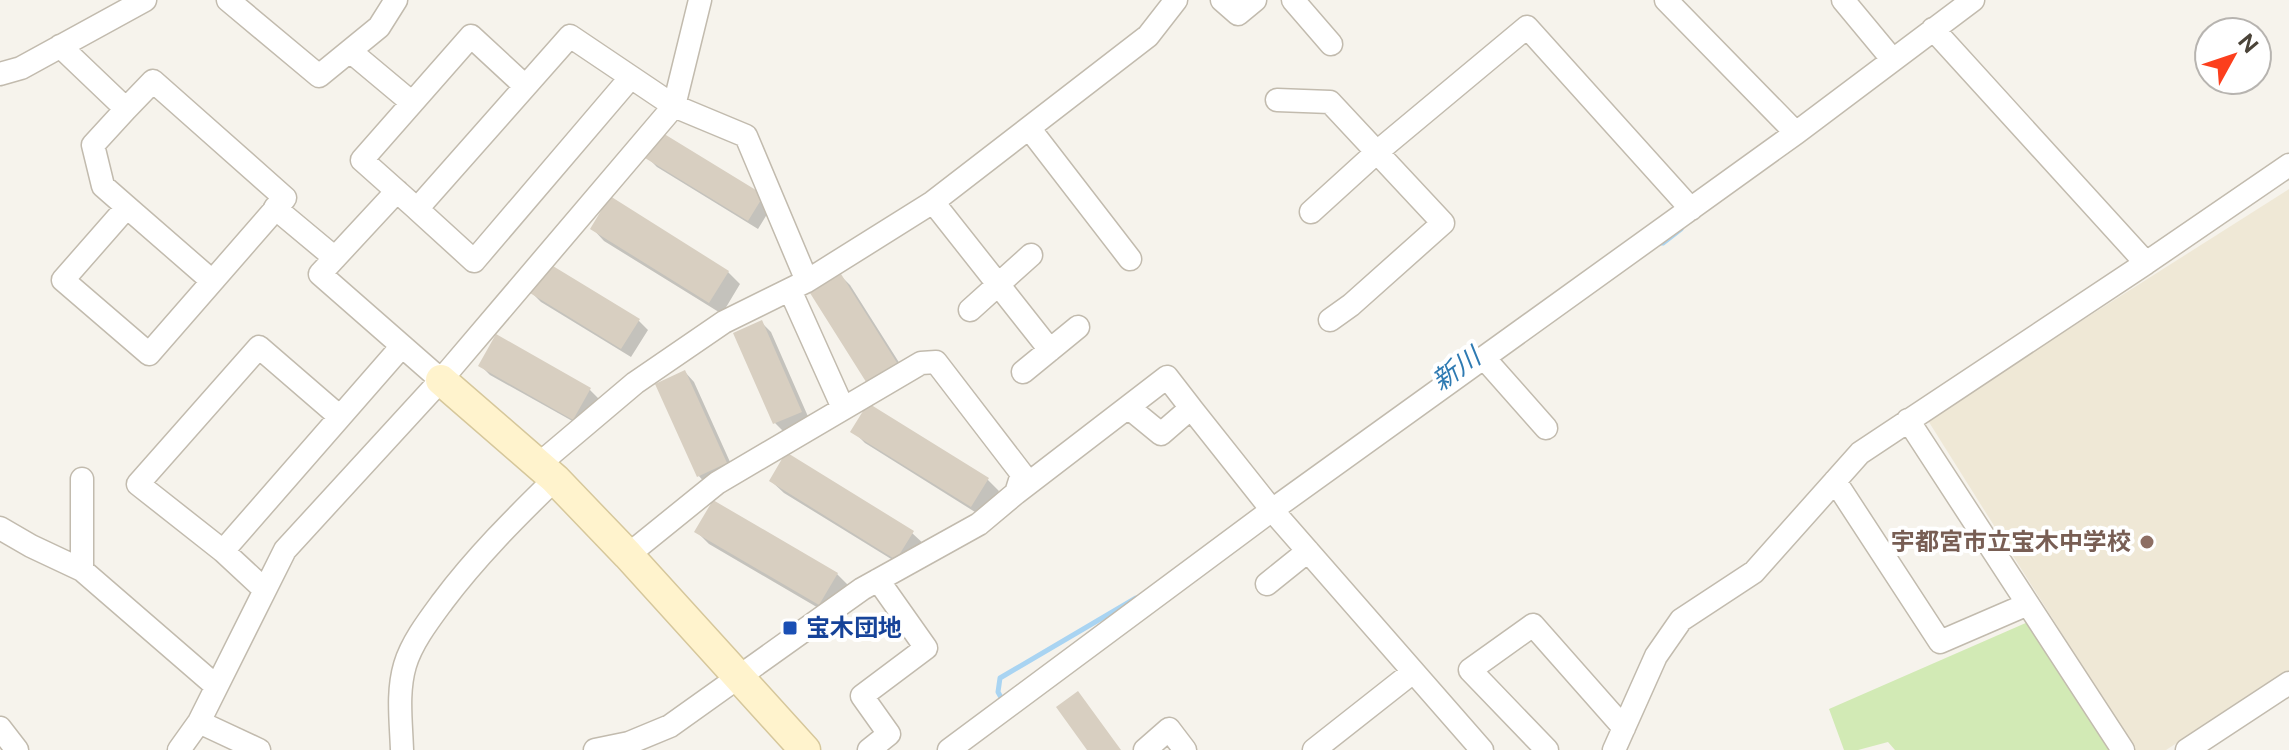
<svg xmlns="http://www.w3.org/2000/svg" width="2289" height="750" viewBox="0 0 2289 750" font-family="'Public Sans','Noto Sans JP',sans-serif">
  <style>
    .education { fill: #efe8d6 }
    .green { fill: #d2eab5 }
    .shadow { fill: #0003 }
    .lines { fill: none; stroke-linecap: round; stroke-linejoin: round }
    .stream { stroke: #a9d4f2; stroke-width: 5 }
    .building { fill: #d8cfc1 }
    .street-casing { stroke: #c2bbae; stroke-width: 25 }
    .secondary-casing { stroke: #d6c79b; stroke-width: 33 }
    .street { stroke: #fff; stroke-width: 22 }
    .secondary { stroke: #fff3cd; stroke-width: 30 }
    .education-dot { fill: #8d6e63; stroke: #fff; stroke-width: 3 }
    .transit-dot { fill: #1a4fb4; stroke: #fff; stroke-width: 3 }
    .labels { text-anchor: middle; stroke-width: 8; stroke-linejoin: round; paint-order: stroke }
    .education-label { font-size: 24px; font-weight: bold; fill: #785e54; stroke: #fff; text-anchor: end }
    .transit-label { font-size: 24px; font-weight: bold; fill: #164399; stroke: #fff; text-anchor: start }
    .water-label { font-size: 26px; font-style: italic; fill: #2e7ab2; stroke: #fff }
  </style>
  <rect width="100%" height="100%" fill="#f6f3ec"/>
  <path class="education" d="M2289 189V671L2166 750H2135L1927 419Z"/>
  <path class="green" d="M2028 622 2112 750H1895L1888 742 1858 750H1844L1829 709Z"/>
  <path class="shadow" d="M662 135 772 206 758 229 657 167 648 158Z
    M592 228 728 272 740 284 722 314 604 241Z
    M841 276 850 285 907 375 879 393Z
    M532 293 639 321 648 330 631 357 541 302Z
    M762 323 771 332 810 421 784 432 775 423Z
    M481 366 590 390 599 399 583 427 490 375Z
    M685 372 694 382 735 473 707 485 698 475Z
    M853 431 987 479 999 491 983 517 865 443Z
    M771 481 912 533 925 545 909 570 784 493Z
    M697 532 837 574 849 586 832 616 709 544Z"/>
  <g class="lines">
    <path class="stream" d="M1656 243H1663L1681 229
      M1003 701 998 692 1000 678 1136 598"/>
  </g>
  <path class="building" d="M661 132 764 195 748 221 645 158Z
    M610 196 729 271 709 303 590 229Z
    M548 263 640 319 621 349 530 293Z
    M841 274 899 366 868 385 810 293Z
    M762 320 802 412 773 424 733 333Z
    M496 334 591 388 573 420 478 366Z
    M685 370 727 463 697 477 655 384Z
    M868 403 989 478 971 507 850 432Z
    M786 452 914 531 896 560 769 481Z
    M713 500 838 573 819 605 694 532Z
    M1078 691 1121 750H1087L1056 707Z"/>
  <g class="lines">
    <defs>
      <path id="street" d="M228 0 319 76 379 27 396 0
        M1222 0 1238 14 1255 0
        M1293 0 1331 44
        M1666 0 1796 133
        M1843 0 1892 59
        M60 46 126 109 153 81 285 198 149 354 63 280 127 207 103 186 93 145 126 109
        M350 51 411 102
        M0 74 21 68 145 0
        M525 86 471 36 362 160 417 209 570 36 674 106 746 136 807 281
        M1277 100 1330 102 1443 223 1351 305 1330 320
        M1029 128 1130 259
        M397 191 320 274 441 380
        M933 202 1050 350
        M127 207 212 281
        M275 208 335 258
        M417 209 474 261 631 77
        M1311 212 1377 152 1527 27 1691 209
        M2146 263 2289 165
        M790 290 843 408
        M970 310 1031 255
        M1484 358 1546 428
        M1023 372 1078 327
        M1128 407 1167 377 1191 408
        M340 417 259 347 138 484 223 551 402 346
        M1908 420 2123 750
        M538 465 635 383 724 322 807 281 933 202 1148 36 1176 0
        M82 479V570
        M1835 481 1940 642 2028 604
        M1016 493 1128 407 1161 434 1191 408 1272 510 1482 750
        M0 528 31 546 82 570 216 686
        M223 551 265 590
        M1267 584 1308 551
        M199 722 259 750
        M0 728 17 750
        M179 750 199 722 285 550 441 380 674 106 700 0
        M402 750C401 721 397 692 405 665 412 642 429 620 443 601 476 557 515 518 555 479
        M595 750 629 743 670 726 862 589 979 524 1016 493 1022 474 936 362 921 363 717 483 628 555
        M869 750 889 734 862 696 926 648 878 580
        M949 750 1272 510 1796 133 1973 0
        M1145 750 1169 729 1185 750
        M1314 750 1413 672
        M1547 750 1470 670 1533 625 1624 728
        M1614 750 1656 656 1681 620 1754 572 1860 453 2146 263 1933 29
        M2187 750 2289 683"/>
      <path id="secondary" d="M441 380 555 479 628 555 805 750"/>
    </defs>
    <use href="#street" class="street-casing"/>
    <use href="#secondary" class="secondary-casing"/>
    <use href="#street" class="street"/>
    <use href="#secondary" class="secondary"/>
  </g>
  <circle class="education-dot" cx="2147" cy="542" r="8"/>
  <rect class="transit-dot" x="782" y="620" width="16" height="16" rx="4"/>
  <g class="labels">
    <g class="education-label">
      <text x="2131" y="550">宇都宮市立宝木中学校</text>
    </g>
    <g class="transit-label">
      <text x="806" y="636">宝木団地</text>
    </g>
    <g class="water-label">
      <text transform="translate(1456 369) rotate(-36)" y="9">新川</text>
    </g>
  </g>
  <g transform="translate(2233 56) rotate(50)"><circle r="38" fill="#ffffff" stroke="#b7b4b0" stroke-width="2"/>
  <path d="M0-6L14 30L0 20L-14 30Z" fill="#fc3f1d"/>
  <text y="-12" font-size="22" font-weight="bold" text-anchor="middle" fill="#4b4439">N</text>
  </g>
</svg>
